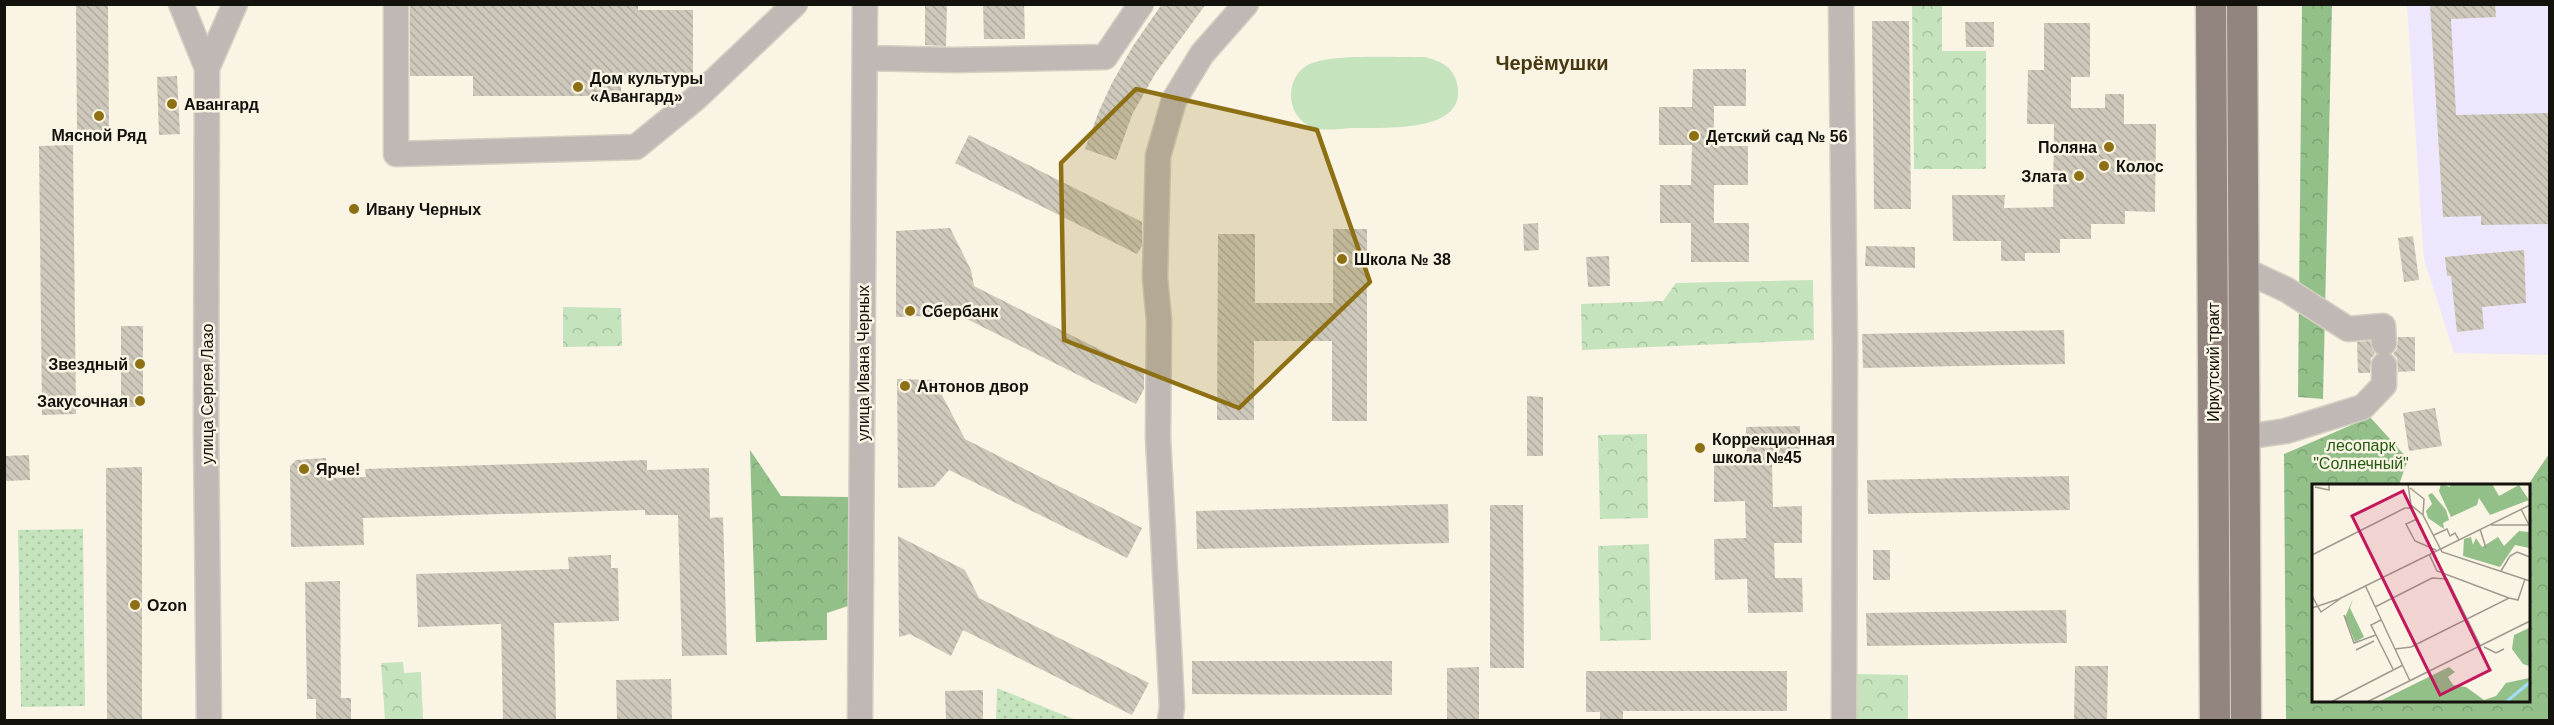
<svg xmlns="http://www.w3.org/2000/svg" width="2554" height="725" viewBox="0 0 2554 725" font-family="Arial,sans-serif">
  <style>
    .industrial { fill: #ede6fc }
    .grass { fill: url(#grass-dots) }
    .forest { fill: url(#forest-crowns) }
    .park { fill: url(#park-crowns) }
    .pitch { fill: #c5e3bd }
    .building { fill: url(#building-back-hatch) }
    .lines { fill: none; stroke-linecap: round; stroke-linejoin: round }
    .minor-casing { stroke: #d5d0c2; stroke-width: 27 }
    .major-casing { stroke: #d5d0c2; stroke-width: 33 }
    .minor { stroke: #bfb8b5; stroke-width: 24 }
    .major { stroke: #928580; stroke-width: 30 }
    .marked { fill: #8e7014; fill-opacity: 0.2; stroke: #8e7014; stroke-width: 4.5; stroke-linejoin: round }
    .poi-dot { fill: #8e7014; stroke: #faf4e5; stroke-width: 2 }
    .labels { text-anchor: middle; stroke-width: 5; stroke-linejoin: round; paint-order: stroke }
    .poi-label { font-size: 16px; font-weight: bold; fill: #14120d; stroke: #faf4e5; text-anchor: start }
    .street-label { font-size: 16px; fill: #14120d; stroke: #faf4e5 }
    .park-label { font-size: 16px; fill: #235b10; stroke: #faf4e5 }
    .quarter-label { font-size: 20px; font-weight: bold; fill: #47380f; stroke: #faf4e5 }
    .inset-river { fill: none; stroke: #a1def9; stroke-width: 3 }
    .inset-road { fill: none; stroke: #9e9a8f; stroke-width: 1.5 }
    .view { fill: #c2185b; fill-opacity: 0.15; stroke: #c2185b; stroke-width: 3 }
    .inset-edge { fill: none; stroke: #14120d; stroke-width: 3 }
  </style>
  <defs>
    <pattern id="grass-dots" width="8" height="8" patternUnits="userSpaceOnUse" patternTransform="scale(1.5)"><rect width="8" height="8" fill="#c5e3bd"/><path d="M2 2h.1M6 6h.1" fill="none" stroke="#a8c2a1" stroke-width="1.8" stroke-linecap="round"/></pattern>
    <pattern id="forest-crowns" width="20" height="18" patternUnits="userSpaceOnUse" patternTransform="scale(1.5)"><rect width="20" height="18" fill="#93bf88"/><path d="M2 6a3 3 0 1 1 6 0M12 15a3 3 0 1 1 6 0" fill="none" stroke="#7ea374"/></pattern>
    <pattern id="park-crowns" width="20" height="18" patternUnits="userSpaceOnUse" patternTransform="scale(1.5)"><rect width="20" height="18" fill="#c5e3bd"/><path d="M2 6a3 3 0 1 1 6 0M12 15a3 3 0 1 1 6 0" fill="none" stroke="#a8c2a1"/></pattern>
    <pattern id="building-back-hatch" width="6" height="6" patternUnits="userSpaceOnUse" patternTransform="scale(1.5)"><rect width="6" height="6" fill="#cdc8ba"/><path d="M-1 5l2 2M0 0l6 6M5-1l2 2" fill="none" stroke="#afab9f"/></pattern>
  </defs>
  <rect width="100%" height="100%" fill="#faf4e5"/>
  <path class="industrial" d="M2407 5H2549V355L2454 353 2424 259Z"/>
  <path class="grass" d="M83 529 85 706 21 707 18 530Z
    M997 688 1076 720H996Z"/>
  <path class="forest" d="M2302 5H2332L2323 399 2298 397Z
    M2370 417 2408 459 2399 485H2314V700H2528V485L2549 454V720H2286L2284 454Z
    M750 450 781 496 849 497 848 606 827 613V640L756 642Z"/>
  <path class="park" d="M1912 5H1942V51H1986V169H1914Z
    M1813 280 1814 340 1582 350 1581 304 1663 301 1676 283Z
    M563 307 621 308 622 346 563 347Z
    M1647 434 1648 518 1600 519 1598 435Z
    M1649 544 1651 640 1600 641 1598 546Z
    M403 662 404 673 421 672 423 720H385L381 663Z
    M1857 674 1908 675V720H1856Z"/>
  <path class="pitch" d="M1424 57C1438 60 1451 65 1456 80 1473 135 1382 127 1351 128 1339 129 1325 131 1314 128 1287 119 1283 81 1306 66 1326 53 1398 58 1424 57Z"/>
  <path class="building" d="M76 4H108L109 133 77 134Z
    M410 4H638V10H693V81L663 83V75H621V96H473V76H410Z
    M925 4H947L946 46 925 45Z
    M983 4H1024L1025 39H984Z
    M1162 4H1206L1155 74 1132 115 1116 160 1085 149 1099 111 1112 83 1133 46Z
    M2430 4H2495L2496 17 2451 19 2456 115 2550 113V224L2481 225V216L2443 217Z
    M1872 21H1909L1911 209H1874Z
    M1965 22H1994V47H1966Z
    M2044 23H2090V77H2071V108H2105V94H2124V124H2156L2155 212 2125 211V224H2091V239H2060V253H2025V261H2001V241H1953L1952 195H2005L2004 208 2053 207 2054 124H2027L2028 70H2044Z
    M1693 69H1746V106H1714V146H1748V185H1714V223H1749V262H1691V223H1660V185H1691L1692 145H1659V107H1692Z
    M177 76 180 134 159 135 157 77Z
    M969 135 1142 222V246L1137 254 955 163Z
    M73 145 76 414 42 415 39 146Z
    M1538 223 1539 250 1524 251 1523 224Z
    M950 228 971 270 974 286 1144 372V389L1136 404 959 315 896 317V231Z
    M1333 229H1367V421H1332V341H1254V420H1217L1218 234H1255V303H1333Z
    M2413 236 2419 280 2404 282 2398 238Z
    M1866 246 1915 247V268L1865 266Z
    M2524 250 2526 303 2482 307 2484 329 2457 332 2451 276H2447L2445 257Z
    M1609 256 1610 286 1588 287 1586 257Z
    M121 326H143V407H121Z
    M2064 330 2065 364 1863 368 1862 334Z
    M2398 337H2415V371L2398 372 2397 358 2393 354 2397 349Z
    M2370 341 2375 354 2371 358 2370 373H2358L2357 342Z
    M897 379 934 380 965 439 1142 528 1127 558 949 470 934 487 898 488Z
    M1527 396 1543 397V456H1527Z
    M2435 408 2442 446 2409 451 2403 413Z
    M1800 426V464H1772L1773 507 1802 506V543H1774L1775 578H1802L1803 612 1748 613 1747 579 1715 580 1714 539 1746 538 1745 501 1714 502V463L1747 462 1746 427Z
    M29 455 30 480 6 481 5 456Z
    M326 458 328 478 366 477 365 469 647 460V470L709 468 710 518 723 517 727 655 682 656 678 515H645V510L363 518 364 545 291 547 290 466 296 460Z
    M142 467V720H107L106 468Z
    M2069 476 2070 510 1868 514 1867 480Z
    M1448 504 1449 543 1197 549 1196 511Z
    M1490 505H1523L1524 668H1490Z
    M898 536 965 570 979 598 1149 683 1132 715 963 630 951 656 910 634 899 637Z
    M1873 550H1890V580H1873Z
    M611 555V568H618L619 621 554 623 556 720H503L501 624 418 627 416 574 569 569 568 557Z
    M340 581 341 698H351V720H316V699H307L305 582Z
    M2066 610 2067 643 1867 646 1866 613Z
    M1192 661H1392V695L1192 694Z
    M2075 666H2108L2107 720H2074Z
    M1479 667V720H1447V668Z
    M1586 671H1787V711H1623V720H1600V712H1586Z
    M671 679 672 720H617L616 680Z
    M983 690V720H946L945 691Z"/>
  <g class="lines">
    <defs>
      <path id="minor" d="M181 4 207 68
        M396 4V154L636 147 696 98 795 4
        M1841 4 1845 347 1844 720
        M865 58 954 60 1105 57 1141 4
        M2244 270 2287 290 2348 329 2383 326 2384 343
        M2245 437 2286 431 2363 407 2384 385V365
        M209 720 206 431 207 68 235 4
        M860 720 865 4
        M1170 720 1172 707 1158 437 1159 320 1155 278 1158 156 1174 100 1202 54 1246 4"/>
      <path id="major" d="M2211 4 2215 720
        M2242 4 2246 720"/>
    </defs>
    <use href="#minor" class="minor-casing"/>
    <use href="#major" class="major-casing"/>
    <use href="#minor" class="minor"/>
    <use href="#major" class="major"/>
  </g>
  <path class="marked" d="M1136 89 1317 130 1370 282 1239 408 1064 340 1061 163Z"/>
  <g class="poi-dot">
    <circle cx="578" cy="87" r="6"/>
    <circle cx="172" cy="104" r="6"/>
    <circle cx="99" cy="116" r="6"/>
    <circle cx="1694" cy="136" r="6"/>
    <circle cx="2109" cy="147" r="6"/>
    <circle cx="2104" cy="166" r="6"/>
    <circle cx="2079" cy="176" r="6"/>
    <circle cx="354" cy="209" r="6"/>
    <circle cx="1342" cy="259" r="6"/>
    <circle cx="910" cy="311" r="6"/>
    <circle cx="140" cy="364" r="6"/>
    <circle cx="905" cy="386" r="6"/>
    <circle cx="140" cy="401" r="6"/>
    <circle cx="1700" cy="448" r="6"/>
    <circle cx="304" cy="469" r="6"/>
    <circle cx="135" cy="605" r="6"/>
  </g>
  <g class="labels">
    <g class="poi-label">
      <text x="590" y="84">Дом культуры<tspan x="590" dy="18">«Авангард»</tspan></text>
      <text x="184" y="110">Авангард</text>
      <text x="99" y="141" text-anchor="middle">Мясной Ряд</text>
      <text x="1706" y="142">Детский сад № 56</text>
      <text x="2097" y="153" text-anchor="end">Поляна</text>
      <text x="2116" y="172">Колос</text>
      <text x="2067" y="182" text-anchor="end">Злата</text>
      <text x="366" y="215">Ивану Черных</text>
      <text x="1354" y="265">Школа № 38</text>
      <text x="922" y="317">Сбербанк</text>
      <text x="128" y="370" text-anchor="end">Звездный</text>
      <text x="917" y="392">Антонов двор</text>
      <text x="128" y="407" text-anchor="end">Закусочная</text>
      <text x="1712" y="445">Коррекционная<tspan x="1712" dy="18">школа №45</tspan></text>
      <text x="316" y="475">Ярче!</text>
      <text x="147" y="611">Ozon</text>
    </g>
    <g class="street-label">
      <text transform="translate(2213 362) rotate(-90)" y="6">Иркутский тракт</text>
      <text transform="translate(863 363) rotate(-90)" y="6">улица Ивана Черных</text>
      <text transform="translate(207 394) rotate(-90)" y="6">улица Сергея Лазо</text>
    </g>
    <g class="park-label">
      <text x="2361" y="451">лесопарк<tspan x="2361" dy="18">"Солнечный"</tspan></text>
    </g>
    <g class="quarter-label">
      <text x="1552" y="70">Черёмушки</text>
    </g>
  </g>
  <g transform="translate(2312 484)">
    <rect width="218" height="218" fill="#faf4e5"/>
    <path d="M129 0 138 3V0H180L187 12 207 1 217 16 178 31 167 14 165 21 139 33 127 7ZM120 9 134 26 137 36 131 39 132 45 116 34 114 27 120 20 116 11ZM207 47 217 48V64L203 61 188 83 151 72 152 55 159 53 161 61 164 54 170 63 186 53 192 62ZM41 115 38 124 52 153 43 158 33 133ZM217 144H218L217 182 211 180 200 165 202 151ZM137 183 143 188 136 193 141 201 154 203 172 216 184 212 194 199 217 194V217H68Z" fill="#93bf88"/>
    <path class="inset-river" d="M194 218 218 198"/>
    <path class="inset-road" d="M96 0 99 21 111 31M3 3 17 6V0M98 4 112 15 111 31 130 68 218 97M179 41H217L209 25M168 45 174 64M111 47 105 35 94 40 103 57 124 66M122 51 135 45 138 52 143 49 147 56M117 70 125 87 197 114M0 71 93 24H101M189 87 198 72 205 68 218 73M53 101 98 197M0 112 9 128 31 113M63 123 120 94 135 95 169 163M0 124 27 115 218 21M32 131 42 159 64 151M69 136 59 141 81 185M172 163 184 169 192 165M83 165 99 163 197 114 206 116 213 95M44 166 62 157M19 218 91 181M55 218 218 137"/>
    <path class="view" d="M91 7 178 186 128 211 40 32Z"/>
    <rect width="218" height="218" class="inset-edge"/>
  </g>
  <rect width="2554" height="725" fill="none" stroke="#14120d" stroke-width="12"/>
</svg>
